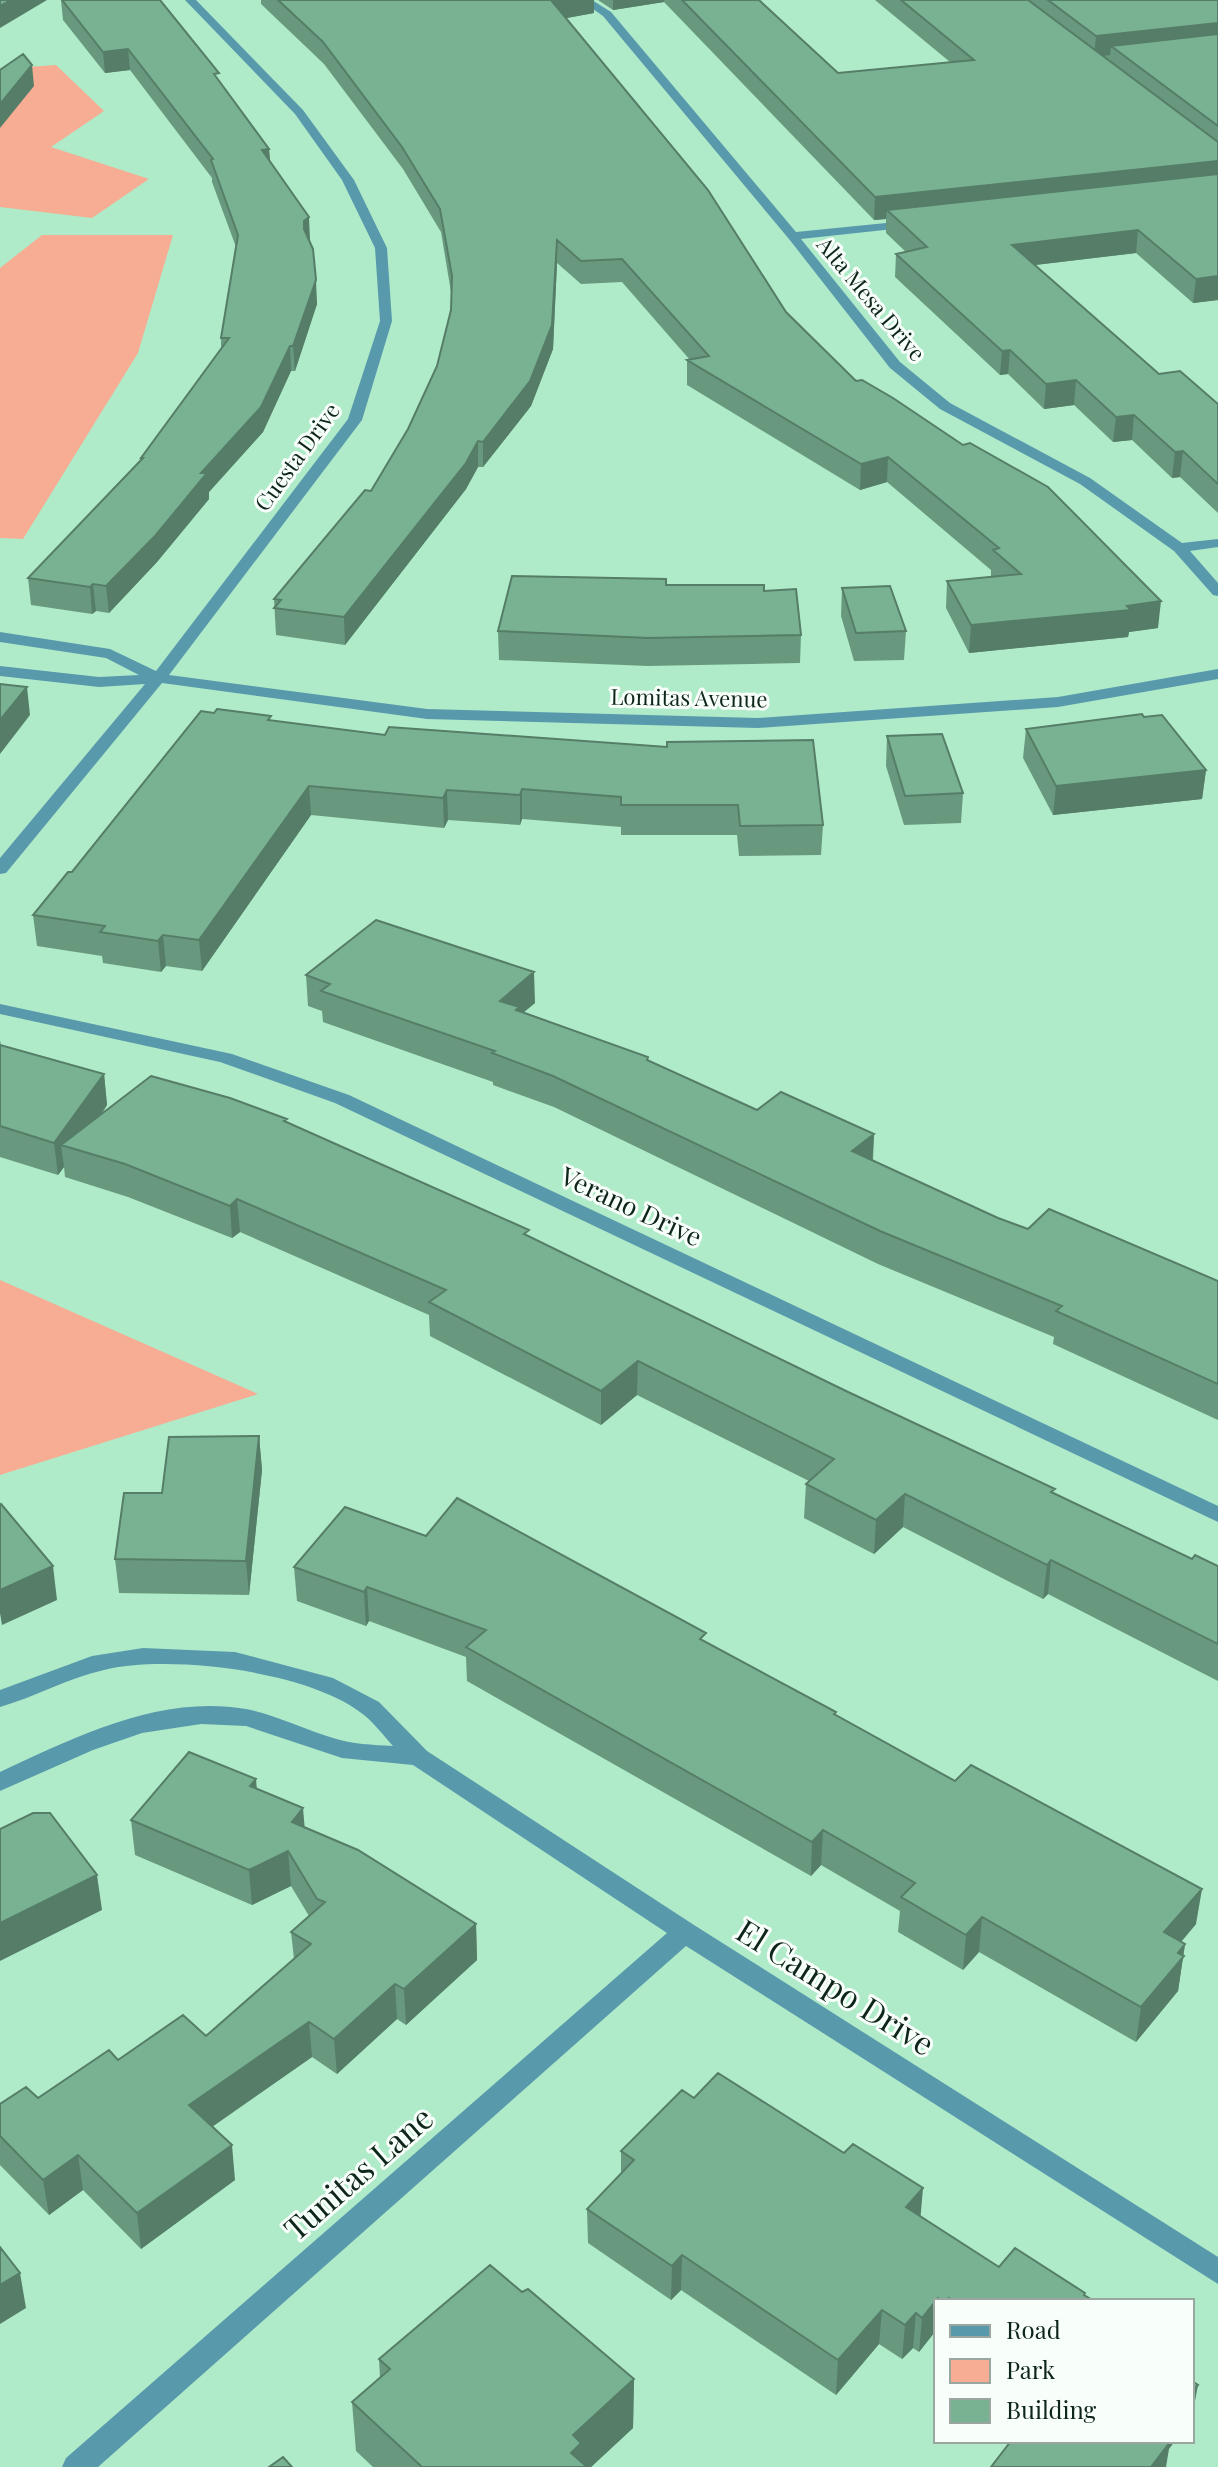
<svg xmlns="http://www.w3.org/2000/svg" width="1218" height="2467" viewBox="0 0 1218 2467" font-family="'Playfair Display',serif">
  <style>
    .green { fill: #f6ad94 }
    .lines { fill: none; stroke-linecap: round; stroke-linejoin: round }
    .street { fill: #5999ac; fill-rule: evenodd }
    .wall { fill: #68997e }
    .shaded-wall { fill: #557d67 }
    .building { fill: #79b293; stroke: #557d67; stroke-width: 2 }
    .labels { text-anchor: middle; stroke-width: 6; stroke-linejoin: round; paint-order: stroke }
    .far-street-label { font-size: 22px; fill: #0e2519; stroke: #f8fefa }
    .street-label { font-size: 26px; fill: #0e2519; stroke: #f8fefa }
    .near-street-label { font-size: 32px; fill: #0e2519; stroke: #f8fefa }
  </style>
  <rect width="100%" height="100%" fill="#afebc9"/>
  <path class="green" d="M56 65 104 111 51 147 149 179 92 218 0 207V69Z
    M42 235H173L138 353 23 539 0 538V268Z
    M0 1280 258 1394 0 1475Z"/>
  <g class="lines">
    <path class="street" d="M185 0H196L303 110 354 180 387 248 392 321 362 420 169 675 427 709 758 718 1058 697 1218 669V679L1058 707 758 728 427 719 162 683 6 873 0 874V858L145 684 99 687 0 676V666L99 677 139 675 106 658 0 642V632L110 649 156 671 348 419 380 321 375 248 342 180 295 114Z
      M580 0H592L611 12 796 232 916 220V226L912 227 801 239 900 362 950 403 1090 478 1182 543 1218 539V547L1190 551 1218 583V596L1213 595 1174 551 1080 484 940 409 890 368 789 239 603 16Z
      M0 1004 232 1054 349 1095 1218 1506V1522L335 1103 220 1062 0 1014Z
      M143 1648 235 1652 333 1678 379 1702 427 1751 694 1925 1218 2257V2284L686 1946 98 2467H62L66 2458 667 1933 413 1765 342 1758 246 1726 201 1724 142 1733 93 1750 0 1791V1772C75 1737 160 1694 246 1709 276 1715 303 1729 333 1738 352 1744 373 1745 393 1746 384 1736 375 1724 364 1715 311 1671 169 1654 104 1670 68 1678 35 1697 0 1707V1690L92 1656Z"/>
  </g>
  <path class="wall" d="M61 0 219 81 269 149 270 162 310 240 317 304 295 371H291L263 432 209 492V499L157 562 109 613 96 611 92 614 31 605 28 578 141 461V458L221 348V338L236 247 212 182V178L130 70 105 73 63 20Z
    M261 0H594V13L566 18 786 312 856 381 1158 628 1129 632 1128 637 969 653 946 608 947 581 991 577V570L887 482 860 490 687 385V360H690L622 282 581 284 557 263 553 349 531 406 483 467H478L466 489 345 645 276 635 274 599 371 491 408 429 437 366 451 310V292L441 232 403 169 324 64 261 4Z
    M598 0H759L838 73 950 62 875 0H1218V300L1193 303 1136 253 1035 265 1159 374 1218 404V513L1180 477 1172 478 1132 440 1113 442 1074 405 1044 409 1008 374 1000 375 895 277 896 254 906 252 886 233V219L874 220 664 2 613 10Z
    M666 585 764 591 801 635 800 663 648 666 499 660 498 631Z
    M842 588 906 631 904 660 854 661 841 616Z
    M1144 717 1206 770 1202 799 1053 815 1023 758 1026 729Z
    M271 720 385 735 667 747 823 825 821 855 739 856 737 835H621V827L522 819 520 825 448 820 444 828 311 815 202 971 166 966 161 972 103 963 102 956 37 946 33 915 72 872Z
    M887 736 963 793 961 823 904 825 886 766Z
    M306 975 535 1003 524 1012 648 1057V1060L757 1110 874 1134 873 1161 998 1218 1028 1229 1218 1281V1420L1053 1344 1054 1337 878 1264 554 1107 493 1085V1082L323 1022 322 1011 308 1006Z
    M0 1040 1 1045 104 1074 107 1105 102 1114 287 1123 529 1236 1054 1494 1192 1559 1218 1566V1681L1048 1594 1043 1599 903 1527 874 1554 804 1518 806 1484 809 1481 637 1395 601 1425 430 1336 429 1315 240 1232 232 1238 128 1197 65 1177 64 1167 58 1175 0 1157Z
    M259 1436 262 1470 249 1595 119 1593 115 1559 162 1493Z
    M294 1567 706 1642 836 1712V1715L1196 1924 1181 1942 1185 1944 1178 1991 1136 2042 979 1952 963 1970 898 1932 900 1911 821 1865 811 1876 467 1681 466 1657 369 1621 366 1626 297 1601Z
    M257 1789 305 1828 476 1924 477 1960 406 2025 397 2019 337 2074 312 2057 212 2127 235 2180 141 2249 83 2190 49 2215 0 2165V2104L38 2098 118 2060 206 2036 294 1959 291 1932 309 1916 291 1886 252 1905 135 1855 131 1820Z
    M694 2098 921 2217 999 2267 1085 2296 1094 2301H936V2334L934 2333 919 2352 913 2348 902 2359 879 2344 836 2395 681 2290 671 2300 588 2243 587 2209 621 2174V2151Z
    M379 2359 634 2379 633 2428 591 2467H373L356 2451 352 2402 380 2378Z"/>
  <path class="shaded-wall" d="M11 0H47L0 28V6Z
    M551 0H594V13L551 21Z
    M613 0H664V2L613 10Z
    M1218 23V44L1111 46 1110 55 1094 57 1096 36Z
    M128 49 130 70 105 73 103 52Z
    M32 65 34 86 0 128V104Z
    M269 149 271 171 262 150Z
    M1218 161V183L887 210 886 219 874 220 875 197Z
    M309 217 310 240 305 244 304 221Z
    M1138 230 1136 253 1010 268 1012 245Z
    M557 240V263L553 349 531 406 483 467V442Z
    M1218 276V300L1193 303 1196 279Z
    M316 280 317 304 295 371 293 346Z
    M290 346 291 371 263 432 209 492V499L157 562 109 613 106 586 201 473Z
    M1010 350 1008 374 1000 375 1002 351Z
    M1076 380 1074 405 1044 409 1046 384Z
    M1134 415 1132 440 1113 442 1116 417Z
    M478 441V467L466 489 345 645 344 617Z
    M1183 451 1180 477 1172 478 1175 452Z
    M888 457 887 482 860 490 861 464Z
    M93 584 96 611 92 614 90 587Z
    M1161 601 1158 628 1129 632 1128 637 969 653 971 625Z
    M27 687 30 715 0 754V720Z
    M1206 770 1202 799 1053 815 1056 786Z
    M309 786 311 815 202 971 199 940Z
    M522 789V819L520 825V795Z
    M447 790 448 820 444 828 443 798Z
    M163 935 166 966 161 972 158 941Z
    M534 972 535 1003 519 1016 500 1001Z
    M104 1074 107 1105 76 1149 61 1145 64 1167 58 1175 54 1143Z
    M874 1134 872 1166 852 1151Z
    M237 1199 240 1232 232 1238 230 1206Z
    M638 1361 637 1395 601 1425V1391Z
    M259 1436 262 1470 249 1595 246 1561Z
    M905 1494 903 1527 874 1554 876 1520Z
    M1051 1560 1048 1594 1043 1599 1047 1565Z
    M53 1566 57 1600 2 1625 0 1613V1590Z
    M367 1587 369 1621 366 1626 364 1592Z
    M256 1779 259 1814 250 1786Z
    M303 1808 306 1843 292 1822Z
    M823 1830 821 1865 811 1876 812 1842Z
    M288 1851 291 1886 252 1905 249 1870Z
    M97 1875 102 1910 0 1961V1923Z
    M1202 1889 1196 1924 1159 1968 1164 1932Z
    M982 1917 979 1952 963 1970 966 1935Z
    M476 1924 477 1960 406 2025 404 1989Z
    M1185 1944 1178 1991 1136 2042 1141 2007Z
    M395 1984 397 2019 337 2074 334 2039Z
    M309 2022 312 2057 193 2140 189 2105Z
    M232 2145 235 2180 141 2249 137 2213Z
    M78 2155 83 2190 49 2215 43 2180Z
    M923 2188 920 2223 906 2207Z
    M682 2255 681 2290 671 2300 672 2266Z
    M20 2273 26 2308 0 2324V2285Z
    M938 2298 937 2301H936L934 2333 919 2352 922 2318Z
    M882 2310 879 2344 836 2395 838 2360Z
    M916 2313 913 2348 902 2359 905 2325Z
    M634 2379 633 2428 591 2467H571V2453L573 2435Z
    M1198 2385 1192 2417V2392Z
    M1158 2441H1175L1169 2449 1166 2467H1151Z"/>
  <path class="building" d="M0 0H11L0 6Z
    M62 0H160L219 73 214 74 269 149 262 150 309 217 304 221V229L313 249 316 280 293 346H290L261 407 201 473H207L155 536 106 586 93 584 90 587 28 578 143 458H141L229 338H221L238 235 211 160 213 159 128 49 103 52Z
    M278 0H551L708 190 786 312 856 381 862 380 893 398 963 445 970 443 1048 487 1161 601 1127 606 1131 610 971 625 947 581 1021 574 993 550 999 548 888 457 861 464 687 360 709 356 622 259 581 261 557 240 552 325 530 381 483 442 478 441 466 463 344 617 274 608 281 600 274 599 365 490 371 491 408 429 437 366 451 310 452 276 440 209 402 147 323 42Z
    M682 0H759L838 73 974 60 901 0H1028L1218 142V161L875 197Z
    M1048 0H1218V23L1096 36Z
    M1218 34V126L1111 46Z
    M23 54 32 65 0 104V70Z
    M1218 174V276L1196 279 1138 230 1012 245 1159 374 1180 371 1218 404V484L1183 451 1175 452 1134 415 1116 417 1076 380 1046 384 1010 350 1002 351 896 254 927 247 887 210Z
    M512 576 666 579V585H764V591L796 589 801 635 648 638 498 631Z
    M890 586 906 631 856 633 842 588Z
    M0 684 27 687 0 720Z
    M217 709 271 716 268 720 385 735 389 727 667 747V742L813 740 823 825 740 826 738 805H621V797L522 789 520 795 447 790 443 798 309 786 199 940 163 935 158 941 100 932 105 926 33 915 68 872H72L201 711 214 713Z
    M1142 714 1144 717 1162 715 1206 770 1056 786 1026 729Z
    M942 734 963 793 905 796 887 736Z
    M376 920 534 972 500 1001 519 1007 516 1010 648 1057 647 1060 757 1110 781 1092 874 1134 852 1151 998 1218 1028 1229 1049 1209 1218 1281V1384L1056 1311 1062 1306 880 1231 553 1076 492 1053 495 1051 321 991 330 984 306 975Z
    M0 1045 104 1074 54 1143 0 1126Z
    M151 1076 230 1098 287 1119 284 1121 529 1230 524 1234 846 1391 1055 1489 1051 1492 1192 1559 1195 1555 1218 1566V1644L1051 1560 1047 1565 905 1494 876 1520 806 1484 834 1459 638 1361 601 1391 429 1302 446 1290 237 1199 230 1206 125 1164 61 1145Z
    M259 1436 246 1561 115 1559 124 1493H162L169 1437Z
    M457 1498 706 1633 700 1639 836 1712 834 1714 955 1781 971 1765 1202 1889 1164 1932 1185 1944 1178 1953 1184 1956 1141 2007 982 1917 966 1935 901 1897 915 1883 823 1830 812 1842 466 1647 486 1630 367 1587 364 1592 294 1567 345 1507 426 1536Z
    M1 1504 53 1566 0 1590V1505Z
    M189 1752 256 1779 250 1786 303 1808 292 1822 358 1850 476 1924 404 1989 395 1984 334 2039 309 2022 189 2105 232 2145 137 2213 78 2155 43 2180 0 2136V2104L26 2087 38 2098 109 2050 118 2060 183 2015 206 2036 311 1944 291 1932 325 1902 317 1899 288 1851 249 1870 131 1820Z
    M33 1813H50L97 1875 0 1923V1829Z
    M718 2073 844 2153 853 2144 923 2188 906 2207 999 2267 1015 2248 1085 2293 1084 2295 1094 2301H954L949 2298 947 2301H941L938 2298 922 2318 916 2313 905 2325 882 2310 838 2360 682 2255 672 2266 587 2209 634 2160 621 2151 682 2090 694 2098Z
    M0 2247 20 2273 0 2285Z
    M490 2265 522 2292 528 2289 634 2379 573 2435 581 2443 571 2453 587 2467H422L352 2402 390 2369 379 2359Z
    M1192 2381 1198 2385 1192 2392Z
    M1011 2441H1169L1170 2442 1151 2467H991Z
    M283 2457 292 2467H269Z"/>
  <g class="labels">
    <g class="far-street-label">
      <text transform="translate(871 299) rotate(50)" y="8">Alta Mesa Drive</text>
      <text transform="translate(297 457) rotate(-54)" y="8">Cuesta Drive</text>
      <text transform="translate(689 698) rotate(1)" y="8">Lomitas Avenue</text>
    </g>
    <g class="street-label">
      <text transform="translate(631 1207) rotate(25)" y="9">Verano Drive</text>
    </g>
    <g class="near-street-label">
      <text transform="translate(835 1988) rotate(32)" y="11">El Campo Drive</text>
      <text transform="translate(359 2174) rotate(-41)" y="11">Tunitas Lane</text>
    </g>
  </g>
  <rect x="934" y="2299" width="260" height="144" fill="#f8fefa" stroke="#9aa7a0" stroke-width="2"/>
  <rect x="950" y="2325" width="40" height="12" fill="#5999ac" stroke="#9aa7a0" stroke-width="2"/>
  <text x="1006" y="2339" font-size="24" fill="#0e2519">Road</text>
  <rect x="950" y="2359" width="40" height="24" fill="#f6ad94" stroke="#9aa7a0" stroke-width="2"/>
  <text x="1006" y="2379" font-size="24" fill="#0e2519">Park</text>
  <rect x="950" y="2399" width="40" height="24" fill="#79b293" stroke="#9aa7a0" stroke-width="2"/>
  <text x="1006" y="2419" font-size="24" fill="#0e2519">Building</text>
</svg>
